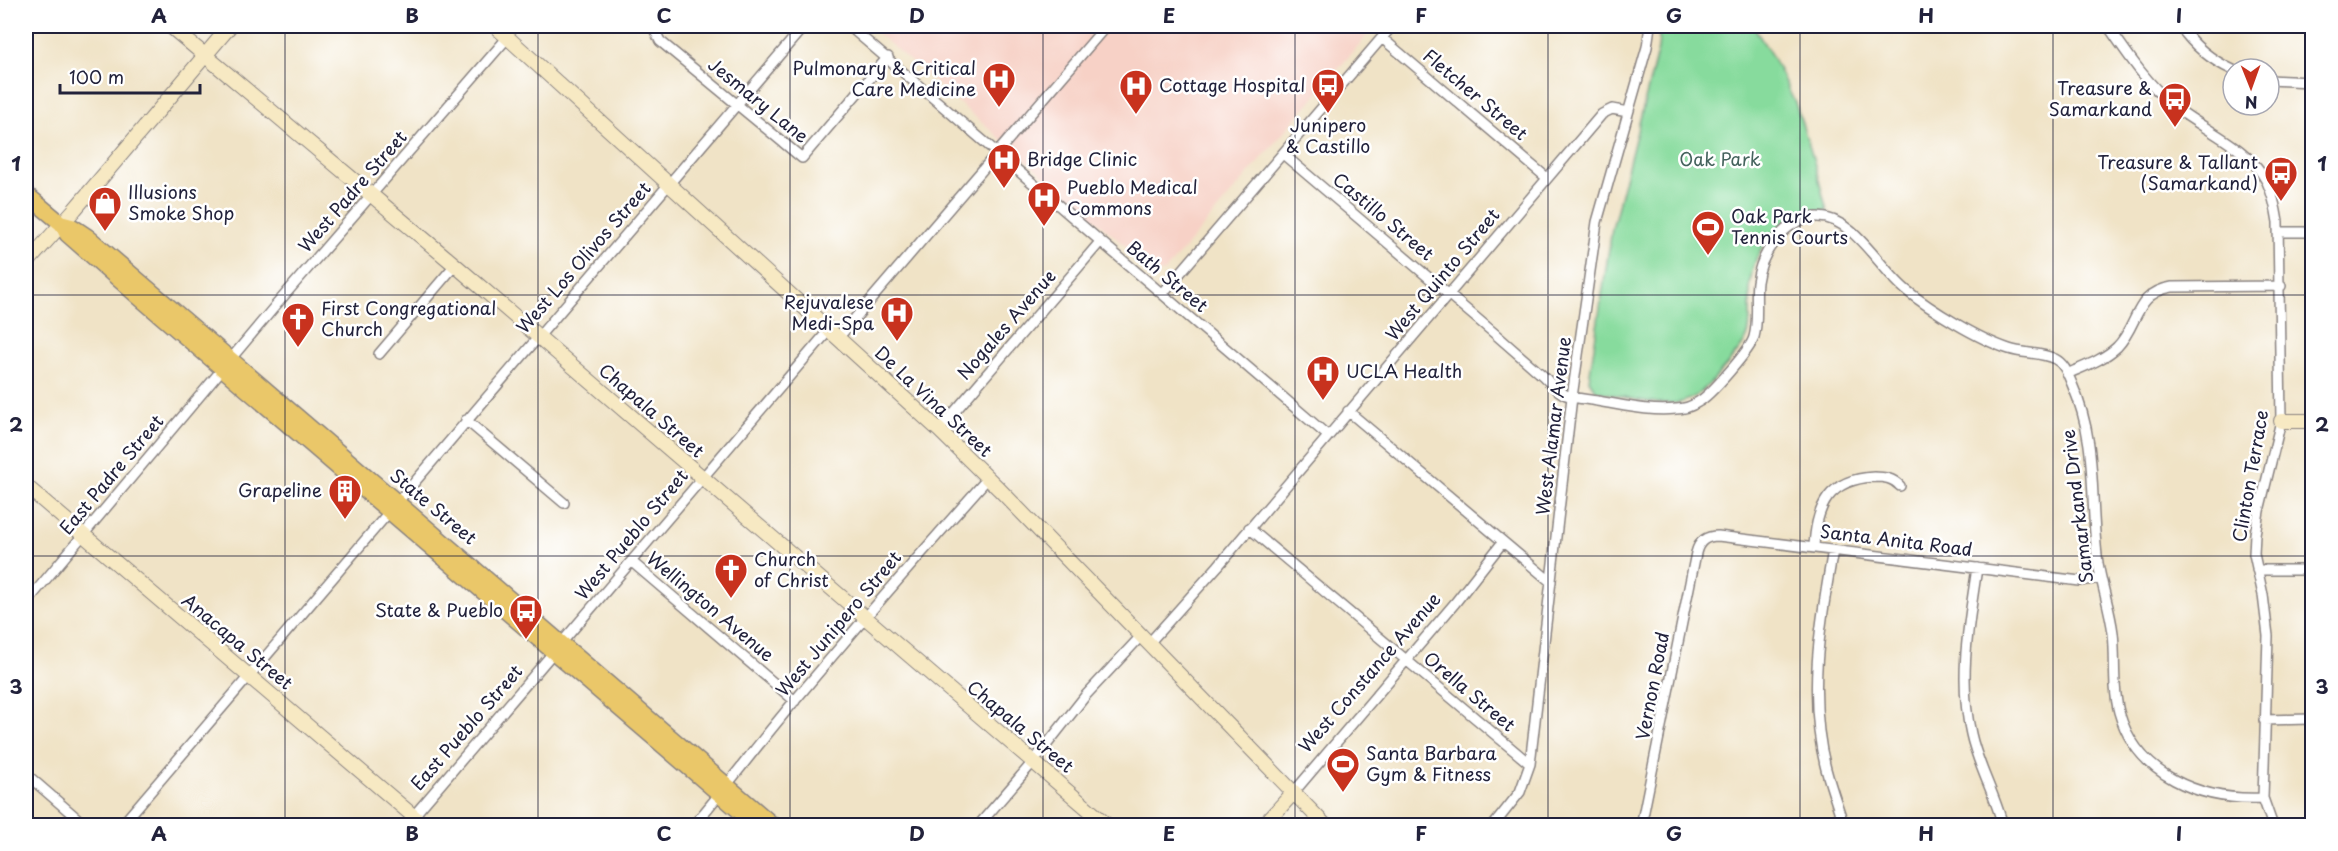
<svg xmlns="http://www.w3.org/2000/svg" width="2338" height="851" viewBox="0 0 2338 851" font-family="'Playpen Sans',sans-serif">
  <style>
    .built { fill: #f7d1c6 }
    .green { fill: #87db9d; stroke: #547e6c; stroke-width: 1.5 }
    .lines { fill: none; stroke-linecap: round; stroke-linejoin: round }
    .street-casing { stroke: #898280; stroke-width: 12 }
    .secondary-casing { stroke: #898280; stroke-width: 16 }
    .primary-casing { stroke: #898280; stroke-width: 18 }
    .street { stroke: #fff; stroke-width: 9 }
    .secondary { stroke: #f7e9c3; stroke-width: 14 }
    .primary { stroke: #eac769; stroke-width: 15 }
    .grid { fill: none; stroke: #22223b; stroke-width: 1.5; stroke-opacity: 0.55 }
    .labels { text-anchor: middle; stroke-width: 5; stroke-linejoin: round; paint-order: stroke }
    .poi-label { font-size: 18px; fill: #22223b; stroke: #fff; text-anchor: start }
    .street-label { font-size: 18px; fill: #22223b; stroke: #fff }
    .park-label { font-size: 18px; fill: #45635d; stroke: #fff }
    .neatline { fill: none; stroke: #22223b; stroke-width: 2 }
    .grid-label { font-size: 20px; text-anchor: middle; font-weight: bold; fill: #22223b }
  </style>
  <rect width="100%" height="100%" fill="#fff"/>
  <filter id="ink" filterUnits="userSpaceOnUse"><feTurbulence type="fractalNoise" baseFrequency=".0167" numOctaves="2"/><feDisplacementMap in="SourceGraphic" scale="12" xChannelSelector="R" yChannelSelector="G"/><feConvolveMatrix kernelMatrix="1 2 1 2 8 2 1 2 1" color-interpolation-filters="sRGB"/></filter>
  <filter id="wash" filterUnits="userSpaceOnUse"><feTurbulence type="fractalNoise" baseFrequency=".008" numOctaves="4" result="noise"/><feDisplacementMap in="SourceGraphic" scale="24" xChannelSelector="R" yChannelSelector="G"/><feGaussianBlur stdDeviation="1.35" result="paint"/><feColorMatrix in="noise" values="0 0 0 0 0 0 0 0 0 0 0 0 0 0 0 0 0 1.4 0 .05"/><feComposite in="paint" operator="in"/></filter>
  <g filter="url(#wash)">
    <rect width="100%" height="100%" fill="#f0e3c6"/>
    <path class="built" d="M869 26H1375L1166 270 1160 273 1156 272Z"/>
    <path class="green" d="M1660 26H1753L1772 56 1796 105 1813 158 1827 211C1785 207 1753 246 1750 285 1749 301 1752 320 1748 335 1745 346 1708 387 1698 394 1694 398 1687 400 1682 402 1655 407 1623 396 1596 391L1589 380 1612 229 1658 49Z"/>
  </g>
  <g filter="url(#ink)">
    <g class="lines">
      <defs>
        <path id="street" d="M655 26V31L660 41 802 158 888 57
          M849 26 1327 435
          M2108 26C2128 55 2147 84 2175 107 2205 131 2249 147 2267 182 2273 195 2276 209 2278 222L2281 421 2259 511 2255 534 2254 554 2263 595 2268 636 2263 798 2273 826
          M2180 26C2193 45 2211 60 2233 70
          M1382 38 1547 178
          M2269 80 2312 82
          M1283 154C1353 214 1424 273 1494 333 1510 347 1526 361 1542 375 1549 381 1557 392 1566 395 1575 399 1588 399 1597 401 1623 405 1650 412 1676 409 1684 409 1692 406 1698 402 1710 396 1751 349 1754 337 1759 319 1755 300 1757 282 1761 252 1785 218 1817 217 1853 216 1879 268 1906 290 1931 310 1978 339 2009 349 2024 354 2041 352 2055 359 2065 364 2068 375 2072 384 2099 445 2089 500 2098 563 2102 587 2110 609 2113 633 2116 659 2112 686 2119 712 2137 776 2201 801 2263 798
          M2280 232H2312
          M1163 293 1392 26
          M838 338 1106 26
          M379 354 455 265
          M2067 374C2085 366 2103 360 2117 347 2139 325 2134 293 2172 287L2281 286
          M1348 411 1551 582
          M466 420 564 503
          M939 430 1100 242
          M1249 528 1530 764
          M1814 547C1816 506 1829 479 1874 477 1884 477 1893 478 1900 486
          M1833 550C1820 624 1807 694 1826 769 1831 788 1838 807 1844 826
          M632 562 795 701
          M1977 568C1969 622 1958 679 1971 734 1978 766 1995 794 2003 826
          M2257 570H2312
          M26 603 276 305 508 37
          M1150 642 1218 566 1602 114 1612 109 1628 112
          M2264 720 2312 719
          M26 774 86 826
          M1294 792 1455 603 1502 543
          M121 826 804 26
          M405 826 829 330
          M693 826C729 784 761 740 797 698 859 624 923 551 988 478
          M978 826 1033 762 1086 695 1142 635
          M1493 826 1520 792 1530 764 1572 397 1597 222 1647 47 1650 26
          M1641 826 1696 553C1699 541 1706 536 1718 536L2080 581 2101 578"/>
        <path id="secondary" d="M170 26 455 265 1108 826
          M495 26 939 430 999 489 1326 826
          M26 264 75 209 230 26
          M2281 421H2312
          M26 486 425 826
          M1263 826 1294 792"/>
        <path id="primary" d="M26 194 62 224 73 227 88 237 774 826
          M62 224 67 234 140 298 757 826"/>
      </defs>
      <use href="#street" class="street-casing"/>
      <use href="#secondary" class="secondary-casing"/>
      <use href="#primary" class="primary-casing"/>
      <use href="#street" class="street"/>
      <use href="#secondary" class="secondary"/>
      <use href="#primary" class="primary"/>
    </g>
  </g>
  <path class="grid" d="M285 26V826M538 26V826M790 26V826M1043 26V826M1295 26V826M1548 26V826M1800 26V826M2053 26V826M26 295H2312M26 556H2312"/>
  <defs>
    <symbol id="hospital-pin" viewBox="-11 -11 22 30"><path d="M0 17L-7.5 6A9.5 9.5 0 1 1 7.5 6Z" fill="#c8321e" stroke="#fff"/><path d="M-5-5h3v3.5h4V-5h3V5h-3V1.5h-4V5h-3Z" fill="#fff"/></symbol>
    <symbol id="bus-pin" viewBox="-11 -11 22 30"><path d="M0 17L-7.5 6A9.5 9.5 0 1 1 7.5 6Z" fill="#c8321e" stroke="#fff"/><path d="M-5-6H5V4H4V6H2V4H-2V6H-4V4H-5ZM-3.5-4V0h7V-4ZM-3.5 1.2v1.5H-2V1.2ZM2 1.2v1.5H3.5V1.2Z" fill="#fff"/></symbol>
    <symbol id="shop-pin" viewBox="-11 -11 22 30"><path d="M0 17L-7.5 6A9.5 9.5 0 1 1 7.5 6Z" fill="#c8321e" stroke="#fff"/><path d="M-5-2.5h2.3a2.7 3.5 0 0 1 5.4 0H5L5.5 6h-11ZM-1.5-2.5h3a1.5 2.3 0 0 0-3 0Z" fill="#fff"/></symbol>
    <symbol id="stadium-pin" viewBox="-11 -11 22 30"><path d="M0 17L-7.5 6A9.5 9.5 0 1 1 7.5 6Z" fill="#c8321e" stroke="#fff"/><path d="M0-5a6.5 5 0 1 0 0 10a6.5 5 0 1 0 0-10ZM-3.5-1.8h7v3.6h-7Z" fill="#fff"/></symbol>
    <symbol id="church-pin" viewBox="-11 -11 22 30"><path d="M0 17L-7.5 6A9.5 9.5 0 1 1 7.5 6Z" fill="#c8321e" stroke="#fff"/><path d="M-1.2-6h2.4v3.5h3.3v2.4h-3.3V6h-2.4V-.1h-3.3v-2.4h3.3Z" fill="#fff"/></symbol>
    <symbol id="building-pin" viewBox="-11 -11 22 30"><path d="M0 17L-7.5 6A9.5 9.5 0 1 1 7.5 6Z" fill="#c8321e" stroke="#fff"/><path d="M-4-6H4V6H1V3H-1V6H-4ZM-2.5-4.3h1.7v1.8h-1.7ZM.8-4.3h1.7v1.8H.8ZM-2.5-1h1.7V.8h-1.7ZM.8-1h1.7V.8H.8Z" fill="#fff"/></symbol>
  </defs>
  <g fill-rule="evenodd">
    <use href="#hospital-pin" x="980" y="60" width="38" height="52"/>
    <use href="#bus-pin" x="1309" y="66" width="38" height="52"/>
    <use href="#hospital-pin" x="1117" y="67" width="38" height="52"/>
    <use href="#bus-pin" x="2156" y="80" width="38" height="52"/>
    <use href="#hospital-pin" x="985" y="141" width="38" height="52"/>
    <use href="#bus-pin" x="2262" y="154" width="38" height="52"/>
    <use href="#hospital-pin" x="1025" y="179" width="38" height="52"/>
    <use href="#shop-pin" x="86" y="184" width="38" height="52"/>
    <use href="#stadium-pin" x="1689" y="208" width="38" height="52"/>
    <use href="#hospital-pin" x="878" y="294" width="38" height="52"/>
    <use href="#church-pin" x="279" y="300" width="38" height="52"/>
    <use href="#hospital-pin" x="1304" y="353" width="38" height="52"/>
    <use href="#building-pin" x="326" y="472" width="38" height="52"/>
    <use href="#church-pin" x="712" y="551" width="38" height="52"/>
    <use href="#bus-pin" x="507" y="592" width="38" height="52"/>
    <use href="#stadium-pin" x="1324" y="745" width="38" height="52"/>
  </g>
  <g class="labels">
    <g class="poi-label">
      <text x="976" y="75" text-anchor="end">Pulmonary &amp; Critical<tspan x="976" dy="21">Care Medicine</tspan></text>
      <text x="1159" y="92">Cottage Hospital</text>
      <text x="2152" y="95" text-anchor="end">Treasure &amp;<tspan x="2152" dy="21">Samarkand</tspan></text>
      <text x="1328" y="132" text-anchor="middle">Junipero<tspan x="1328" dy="21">&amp; Castillo</tspan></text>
      <text x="1027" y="166">Bridge Clinic</text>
      <text x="2258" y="169" text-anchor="end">Treasure &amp; Tallant<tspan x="2258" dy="21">(Samarkand)</tspan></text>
      <text x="1067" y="194">Pueblo Medical<tspan x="1067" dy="21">Commons</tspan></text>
      <text x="128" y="199">Illusions<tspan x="128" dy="21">Smoke Shop</tspan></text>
      <text x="1731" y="223">Oak Park<tspan x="1731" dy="21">Tennis Courts</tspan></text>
      <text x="874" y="309" text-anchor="end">Rejuvalese<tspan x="874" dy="21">Medi-Spa</tspan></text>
      <text x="321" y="315">First Congregational<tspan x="321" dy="21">Church</tspan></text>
      <text x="1346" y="378">UCLA Health</text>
      <text x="322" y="497" text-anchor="end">Grapeline</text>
      <text x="754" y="566">Church<tspan x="754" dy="21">of Christ</tspan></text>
      <text x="503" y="617" text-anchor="end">State &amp; Pueblo</text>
      <text x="1366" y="760">Santa Barbara<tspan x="1366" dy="21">Gym &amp; Fitness</tspan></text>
    </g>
    <g class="street-label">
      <text transform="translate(1475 95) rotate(40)" y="6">Fletcher Street</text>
      <text transform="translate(758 101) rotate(39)" y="6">Jesmary Lane</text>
      <text transform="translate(353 192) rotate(-49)" y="6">West Padre Street</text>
      <text transform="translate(1383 217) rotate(40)" y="6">Castillo Street</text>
      <text transform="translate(584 258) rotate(-49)" y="6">West Los Olivos Street</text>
      <text transform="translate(1443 275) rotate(-50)" y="6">West Quinto Street</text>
      <text transform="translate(1167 277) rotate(40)" y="6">Bath Street</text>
      <text transform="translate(1007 325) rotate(-49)" y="6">Nogales Avenue</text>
      <text transform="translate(933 402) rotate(43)" y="6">De La Vina Street</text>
      <text transform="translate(651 411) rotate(41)" y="6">Chapala Street</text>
      <text transform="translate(1554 426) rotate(-83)" y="6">West Alamar Avenue</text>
      <text transform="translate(112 475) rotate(-50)" y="6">East Padre Street</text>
      <text transform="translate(2251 476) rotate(-80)" y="6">Clinton Terrace</text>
      <text transform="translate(2078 506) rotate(-97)" y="6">Samarkand Drive</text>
      <text transform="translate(433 507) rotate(40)" y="6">State Street</text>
      <text transform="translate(632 535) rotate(-50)" y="6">West Pueblo Street</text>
      <text transform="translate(1896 541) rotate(7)" y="6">Santa Anita Road</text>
      <text transform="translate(710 607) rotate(40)" y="6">Wellington Avenue</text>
      <text transform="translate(839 624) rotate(-50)" y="6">West Junipero Street</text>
      <text transform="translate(237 642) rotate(40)" y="6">Anacapa Street</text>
      <text transform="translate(1370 673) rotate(-49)" y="6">West Constance Avenue</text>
      <text transform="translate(1653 686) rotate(-79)" y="6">Vernon Road</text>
      <text transform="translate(1469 692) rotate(40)" y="6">Orella Street</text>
      <text transform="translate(1020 727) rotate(40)" y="6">Chapala Street</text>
      <text transform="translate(467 728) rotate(-49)" y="6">East Pueblo Street</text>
    </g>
    <g class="park-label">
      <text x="1720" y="166">Oak Park</text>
    </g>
  </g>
  <rect width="2338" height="851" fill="none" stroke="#fff" stroke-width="66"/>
  <g transform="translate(2251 87) rotate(179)"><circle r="28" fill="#ffffff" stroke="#a7a7b1" stroke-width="1.5"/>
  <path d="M0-4.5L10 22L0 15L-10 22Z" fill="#c8321e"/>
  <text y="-9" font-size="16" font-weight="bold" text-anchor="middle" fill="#22223b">N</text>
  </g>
  <path d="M60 84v9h140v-9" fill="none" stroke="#22223b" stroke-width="3"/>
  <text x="69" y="84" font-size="18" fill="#22223b" stroke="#ffffff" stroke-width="4.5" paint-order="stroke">100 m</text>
  <rect x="33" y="33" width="2272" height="785" class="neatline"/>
  <g class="grid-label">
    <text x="159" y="23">A</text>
    <text x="412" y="23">B</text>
    <text x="664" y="23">C</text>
    <text x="917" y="23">D</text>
    <text x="1169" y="23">E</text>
    <text x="1421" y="23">F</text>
    <text x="1674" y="23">G</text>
    <text x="1926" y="23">H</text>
    <text x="2179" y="23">I</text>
    <text x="16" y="171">1</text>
    <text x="2322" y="171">1</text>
    <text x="16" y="432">2</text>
    <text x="2322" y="432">2</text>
    <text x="16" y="694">3</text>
    <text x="2322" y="694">3</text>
    <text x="159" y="841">A</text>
    <text x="412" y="841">B</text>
    <text x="664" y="841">C</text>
    <text x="917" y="841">D</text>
    <text x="1169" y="841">E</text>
    <text x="1421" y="841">F</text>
    <text x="1674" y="841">G</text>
    <text x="1926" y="841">H</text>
    <text x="2179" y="841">I</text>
  </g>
</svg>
